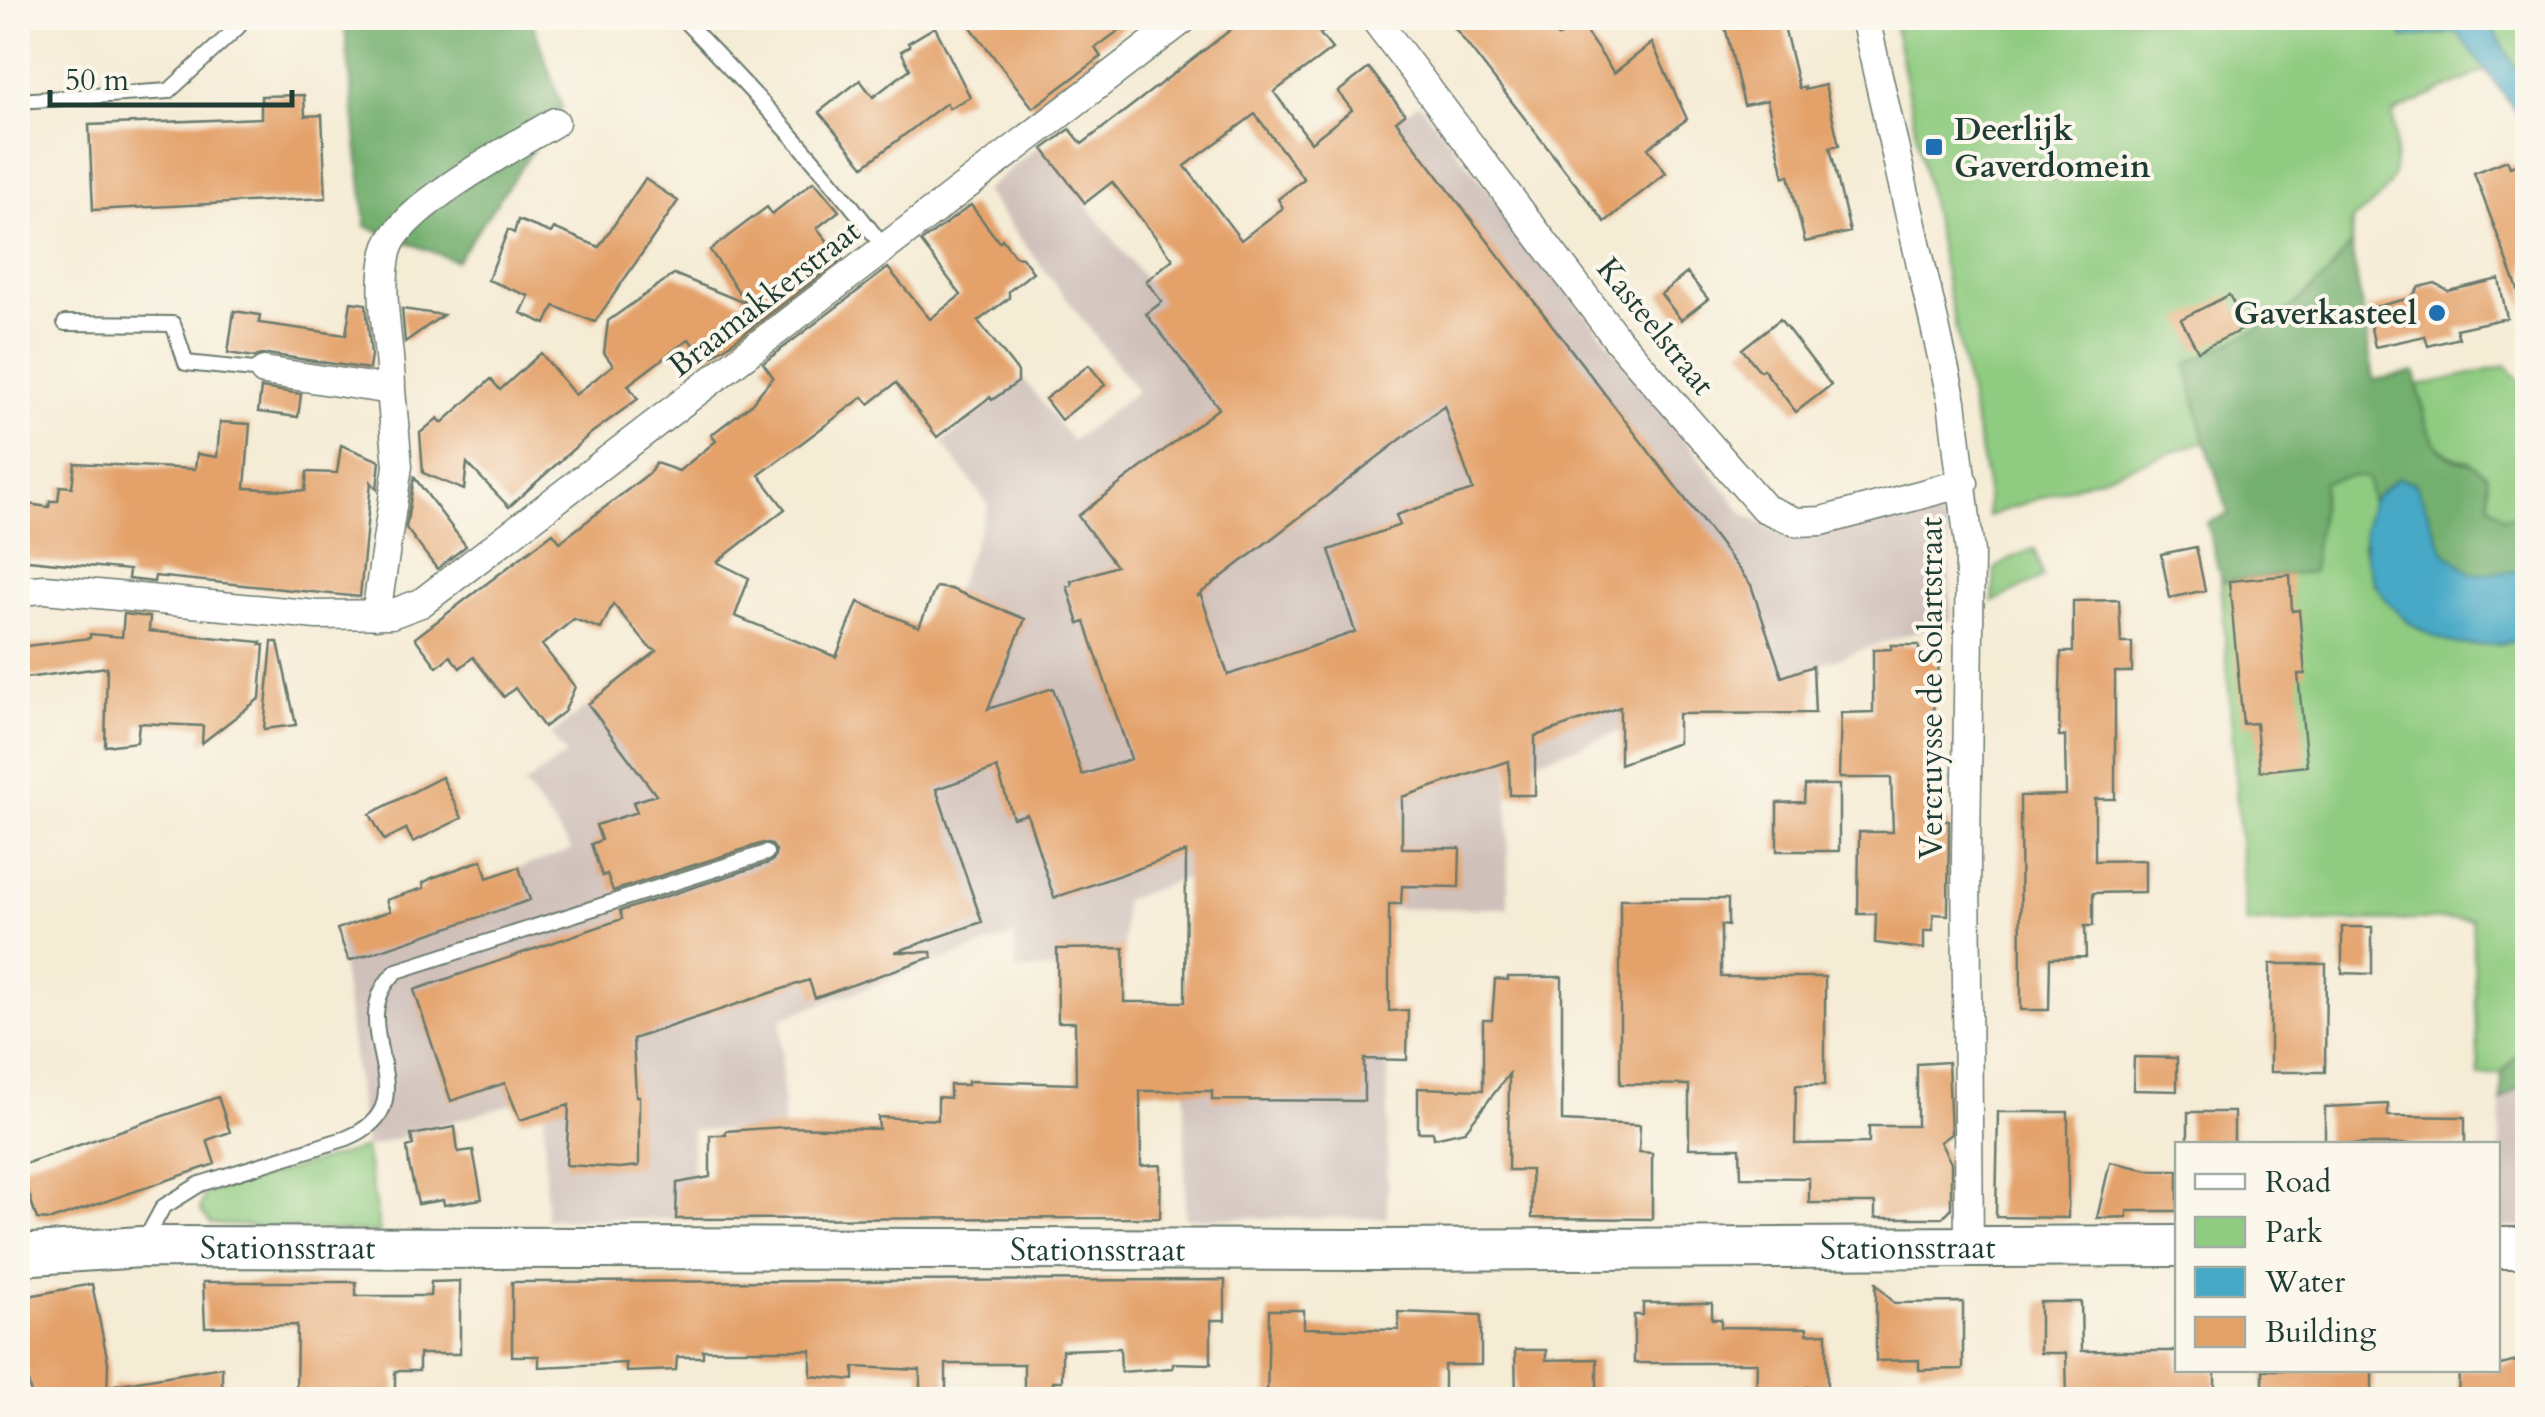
<svg xmlns="http://www.w3.org/2000/svg" width="2545" height="1417" viewBox="0 0 2545 1417" font-family="Cardo,serif">
  <style>
    .industrial { fill: #cfc0ba }
    .green { fill: #8fcb80; stroke: #57845a; stroke-width: 2.5 }
    .forest { fill: #73af6e; stroke: #497651; stroke-width: 2.5 }
    .water { fill: #46a9c6; stroke: #32737d; stroke-width: 2.5 }
    .building { fill: #e4a26b; fill-rule: evenodd }
    .lines { fill: none; stroke-linecap: round; stroke-linejoin: round }
    .lane-casing { stroke: #6a7a6d; stroke-width: 18 }
    .street-casing { stroke: #6a7a6d; stroke-width: 31 }
    .secondary-casing { stroke: #6a7a6d; stroke-width: 44 }
    .lane { stroke: #fff; stroke-width: 14 }
    .street { stroke: #fff; stroke-width: 28 }
    .secondary { stroke: #fff; stroke-width: 40 }
    .poi-dot { fill: #1f6fb2; stroke: #fbf7ec; stroke-width: 4 }
    .labels { text-anchor: middle; stroke-width: 8; stroke-linejoin: round; paint-order: stroke }
    .poi-label { font-size: 32px; font-weight: bold; fill: #1f3d34; stroke: #fbf7ec; text-anchor: start }
    .street-label { font-size: 32px; fill: #1f3d34; stroke: #fbf7ec }
  </style>
  <rect width="100%" height="100%" fill="#fbf7ec"/>
  <filter id="ink" filterUnits="userSpaceOnUse"><feTurbulence type="fractalNoise" baseFrequency=".01" numOctaves="2"/><feDisplacementMap in="SourceGraphic" scale="20" xChannelSelector="R" yChannelSelector="G"/><feConvolveMatrix kernelMatrix="1 2 1 2 8 2 1 2 1" color-interpolation-filters="sRGB"/></filter>
  <filter id="wash" filterUnits="userSpaceOnUse"><feTurbulence type="fractalNoise" baseFrequency=".0048" numOctaves="4" result="noise"/><feDisplacementMap in="SourceGraphic" scale="40" xChannelSelector="R" yChannelSelector="G"/><feGaussianBlur stdDeviation="2.25" result="paint"/><feColorMatrix in="noise" values="0 0 0 0 0 0 0 0 0 0 0 0 0 0 0 0 0 1.4 0 .05"/><feComposite in="paint" operator="in"/></filter>
  <g filter="url(#wash)">
    <rect width="100%" height="100%" fill="#f5ecd6"/>
    <path class="industrial" d="M1419 103 1744 514 1774 530 1810 535 1901 515 1930 514 1947 522 1951 620 1508 770V908L1389 909 1387 1218H1185V878L1124 900 1123 1091 1076 1117 1075 969 1016 970 1015 935 781 1018 783 1130H692L693 1219H546L544 1094 365 1148 337 929 572 850 524 785 566 755 551 735 654 654 668 672 717 609 836 657 858 602 932 632 955 590 989 505 942 443 1023 379 1072 441 1137 391 984 191 1040 145 1162 302Z
      M2527 1081V1227L2498 1228 2501 1101Z"/>
    <path class="green" d="M1893 18H2397V24L2438 35 2457 32 2486 70 2393 113C2397 171 2402 185 2352 220L2351 244 2328 275 2280 318 2187 364 2205 441 1988 516 1986 479Z
      M2487 18H2527V87Z
      M2507 366 2527 390V506L2520 515 2503 517 2489 504 2470 461C2427 454 2427 423 2418 386Z
      M2352 476 2368 478 2371 502 2362 547 2374 585 2497 645 2527 638V1043L2502 1073 2479 1076 2472 919 2246 923 2221 581 2312 572 2324 481Z
      M2034 549 2043 577 1993 602 1995 569 2013 557Z
      M365 1148 380 1233 211 1224 200 1210 204 1194Z"/>
    <path class="forest" d="M344 18H531L562 108 456 261 366 226Z
      M2351 244 2374 380 2415 372C2421 398 2424 446 2452 458 2469 465 2469 460 2487 475L2489 504 2503 517 2520 514 2527 506V565L2520 571 2473 574 2445 553 2415 483 2397 478 2371 502 2368 478 2352 476 2324 482 2312 572 2221 581 2207 523 2229 514 2205 441 2187 364 2280 318 2328 275Z
      M2527 1043V1081L2501 1101 2502 1073Z"/>
    <path class="water" d="M2397 18H2487L2527 87V126L2457 32 2403 38Z
      M2397 478 2415 483 2445 552 2473 574 2520 571 2527 565V638C2505 643 2481 648 2458 644 2396 632 2346 568 2370 506 2374 495 2389 486 2397 478Z"/>
    <g id="blocks">
      <path class="building" d="M964 18H1136L1095 48 1101 57 1033 108Z
        M1246 18H1343L1320 34 1332 49 1274 92 1311 142 1352 110 1338 92 1369 68 1405 114 1396 121 1751 585 1782 677 1813 666 1815 713 1678 714V743L1620 764V707L1535 736V795H1510L1509 761 1402 797V848H1460L1459 887 1402 886 1401 904H1389V1011L1408 1010 1407 1060 1364 1059V1101L1212 1100V1091H1140L1141 1166 1161 1165 1160 1218 676 1219 677 1183 710 1177V1135H726V1131L783 1127 879 1129 878 1117 938 1120V1097L950 1098V1085H968V1081L1076 1084 1075 1022H1058L1057 949 1124 948V1002H1185L1186 852 1054 898 1027 814 1013 818 997 768 936 789 982 922 895 952H931L932 957 815 998 809 980 633 1039 636 1096H639V1166L619 1168 566 1165 569 1105 520 1120 505 1083 451 1101 414 990 622 919 620 911 769 863 774 859 776 851 772 845 763 843 613 891 607 874 602 876 591 844 601 840 596 825 637 812 633 802 656 795 588 704 657 651 649 647 613 604 601 629 574 619 542 645 575 687 564 712 544 727 515 688 504 697 473 657 460 668 450 656 437 667 415 638 553 533 560 542 648 474 656 463 679 471 716 441 711 435 750 405 773 377 763 363 888 268 930 319 961 295 921 242 971 205 999 242 1002 239 1015 256 1022 257 1033 272 1009 291V298L978 321 1018 372V382L992 400 990 397 937 437 896 383 869 404 863 397 759 475 785 509 717 562 749 578 735 616 836 657 858 602 919 627 936 587 951 589 1025 619 988 709 1053 688 1082 775 1131 759 1085 622 1079 624 1067 586 1072 585 1071 581 1116 566 1078 516 1219 408 1146 314 1162 302 1146 281 1173 259 1112 182 1085 203 1043 149 1070 129 1082 144ZM1255 114 1304 179 1278 199 1283 208 1241 240 1185 166ZM1444 406 1473 490 1396 515 1400 525 1329 550 1355 632 1228 675 1201 595 1197 596Z
        M1447 18H1543L1558 37 1579 22 1614 73 1652 43 1687 119 1648 148 1666 173 1605 222Z
        M1723 18H1782L1799 88 1805 87V90L1825 85 1839 145 1830 147 1850 232 1805 242 1789 175 1784 177 1767 100 1744 105Z
        M935 27 970 97 949 108 946 103 864 166 819 112 860 80 873 97 910 69 901 51 910 46 908 43Z
        M304 95 305 116 322 115 326 198 93 210 89 125 261 118V96Z
        M2507 160 2510 167 2528 160 2525 308 2474 173Z
        M645 179 678 201 595 322 554 306 546 324 521 313 529 296 488 280 508 230 514 233 518 220 551 233 554 228 599 247Z
        M814 181 839 211 817 228 842 259 741 336 705 361 689 339 628 385 638 399 590 434 509 507 467 463 464 490 423 473 420 433 438 418 442 423 491 379 500 390 541 353 575 395 613 365 604 353 608 321 674 274 747 304 710 250 767 207 772 214Z
        M1687 273 1708 299 1681 320 1661 294Z
        M2499 279 2507 318 2456 329 2459 338 2428 346 2425 336 2375 347 2367 309 2411 298 2419 287 2435 283 2448 291Z
        M2229 295 2247 327 2198 351 2181 319Z
        M351 302 366 304 371 355 369 369 267 354 254 357 228 353 234 311 260 315 259 323 346 335Z
        M402 309 443 315 405 342Z
        M1780 319 1831 385 1796 412 1763 369 1760 371 1742 349Z
        M1089 365 1105 385 1061 420 1045 399Z
        M261 388 301 394 298 417 258 412Z
        M220 422 250 424 245 488 305 491 307 472 337 473 341 445 380 461 377 489 371 482 360 597 155 576 154 582 128 579 129 570 18 559V512L26 513 27 504 49 507 50 501H58L60 486 72 487 75 463 195 469 197 454 217 457Z
        M414 477 466 546 437 569 406 528Z
        M2196 547 2205 590 2170 598 2161 554Z
        M2290 575 2292 611 2299 610 2305 674H2298L2307 766 2260 771 2256 723 2243 724 2229 581Z
        M2119 600 2121 643H2132V672H2115V799H2095V861L2145 860V892L2093 893V926H2085L2086 957 2050 958 2049 1010H2021L2020 796 2066 795 2065 736H2059L2061 652H2073V601Z
        M124 614 150 617 149 631 261 642 260 645H264L260 698 202 743 203 726 139 723 137 742 105 746 107 667 18 679V647L90 638V634L122 637Z
        M272 642H278L296 725 264 729Z
        M1891 645H1919V652H1939L1938 685H1933L1936 820 1949 821 1948 915 1933 914V931H1924V949L1875 943 1876 914H1858L1859 832H1893L1891 778H1839L1841 713 1873 712V650L1891 649Z
        M442 777 462 818 413 842 406 829 384 840 370 814Z
        M1805 785H1839V851H1777V803L1804 802Z
        M482 860 487 878 519 867 530 900 349 961 337 929 390 911 386 900 424 888 423 883 432 878Z
        M1620 899H1728V926L1721 925V977H1825V1085H1796L1795 1144 1869 1143V1126H1917V1064L1948 1062 1951 1134 1940 1142 1951 1163V1209L1942 1218H1875V1203H1809V1178L1741 1177 1740 1148H1689V1085L1620 1084Z
        M2342 927H2372V974L2342 973Z
        M2270 964H2326L2325 1072H2270Z
        M1508 977H1562V1121L1640 1125 1639 1152 1652 1153V1219L1532 1218 1531 1170H1508L1509 1074 1465 1131 1434 1138 1433 1132H1418V1088L1483 1090V1020H1492L1495 979 1508 980Z
        M2134 1057 2177 1058V1091L2133 1090Z
        M218 1097 230 1132 207 1140 215 1164 51 1220 37 1219 28 1191 24 1192 18 1166Z
        M2388 1104V1116L2465 1117V1144H2325V1107Z
        M1998 1112H2068V1218L1996 1217Z
        M2188 1112H2234V1144H2188Z
        M455 1127 458 1152 473 1150 482 1199 444 1205 443 1200 418 1204 409 1165 407 1147 413 1145 411 1135Z
        M2110 1162 2148 1170H2178V1211H2127V1217L2097 1218Z
        M1225 1280V1320H1211V1364L1173 1363V1368L1121 1372 1120 1348 1062 1350V1381H1053V1400H1024V1364H946V1400H920V1370L854 1367V1380L811 1376V1350H703V1357H677L676 1370 626 1372V1363L539 1367V1356H512V1282Z
        M460 1281V1354H419V1371H395V1400H296L297 1325 205 1327 203 1282H356V1296H430L431 1282Z
        M1876 1283 1894 1303 1963 1302V1369L1919 1370V1360L1876 1361Z
        M92 1284 108 1362 107 1400H32L24 1361 18 1362V1298Z
        M2040 1302H2081L2082 1351H2178V1370H2215V1400H2067L2066 1353H2040Z
        M1643 1303H1712V1319H1721V1327L1807 1328V1334L1827 1333V1387H1807V1400H1756L1757 1363H1634V1315H1643Z
        M1269 1310H1304V1328L1399 1330 1398 1312 1481 1315V1365H1444V1400H1267Z
        M1515 1350H1546V1360L1597 1359V1400H1516Z
        M2528 1358V1400H2458L2459 1370H2498V1366Z
        M222 1367V1400H114L113 1385Z
        M2263 1370H2372V1400H2263Z"/>
    </g>
  </g>
  <g filter="url(#ink)">
    <use href="#blocks" fill-opacity="0" stroke="#6a7a6d" stroke-width="2.5"/>
    <g class="lines">
      <defs>
        <path id="lane" d="M682 18C753 92 823 166 885 249
          M18 101 169 91 238 27
          M65 323 173 324 186 363 264 371
          M144 1242 163 1207 200 1184 347 1138C436 1102 336 1026 397 971L766 853"/>
        <path id="street" d="M1374 18 1617 339 1764 508 1796 522 1822 521 1964 483
          M1865 18 1952 401 1970 553 1966 855 1969 1249
          M264 371 391 390 398 466 376 615
          M391 390C391 345 377 296 387 252 397 208 516 146 555 122
          M18 591 45 589 317 615 391 614 421 603 1185 18"/>
        <g id="secondary">
          <path d="M2498 1248H2528"/>
          <path id="s1" d="M18 1255 141 1247 1374 1250 2178 1246"/>
        </g>
      </defs>
      <use href="#lane" class="lane-casing"/>
      <use href="#street" class="street-casing"/>
      <use href="#secondary" class="secondary-casing"/>
      <use href="#lane" class="lane"/>
      <use href="#street" class="street"/>
      <use href="#secondary" class="secondary"/>
    </g>
  </g>
  <g class="poi-dot">
    <rect x="1924" y="137" width="20" height="20" rx="5"/>
    <circle cx="2437" cy="313" r="10"/>
  </g>
  <g class="labels">
    <g class="poi-label">
      <text x="1954" y="140">Deerlijk<tspan x="1954" dy="37">Gaverdomein</tspan></text>
      <text x="2417" y="324" text-anchor="end">Gaverkasteel</text>
    </g>
    <g class="street-label">
      <text transform="translate(764 298) rotate(-38)" y="11">Braamakkerstraat</text>
      <text transform="translate(1656 326) rotate(51)" y="11">Kasteelstraat</text>
      <text transform="translate(1931 688) rotate(-90)" y="11">Vercruysse de Solartstraat</text>
      <text dy="11" stroke="none"><textPath href="#s1" startOffset="270">Stationsstraat</textPath></text>
      <text dy="11" stroke="none"><textPath href="#s1" startOffset="1080">Stationsstraat</textPath></text>
      <text dy="11" stroke="none"><textPath href="#s1" startOffset="1890">Stationsstraat</textPath></text>
    </g>
  </g>
  <rect width="2545" height="1417" fill="none" stroke="#fbf7ec" stroke-width="60"/>
  <rect x="2175" y="1142" width="325" height="230" fill="#fbf7ec" stroke="#a3ada2" stroke-width="2.5"/>
  <rect x="2195" y="1174" width="50" height="15" fill="#ffffff" stroke="#a3ada2" stroke-width="2.5"/>
  <text x="2265" y="1192" font-size="30" fill="#1f3d34">Road</text>
  <rect x="2195" y="1217" width="50" height="30" fill="#8fcb80" stroke="#a3ada2" stroke-width="2.5"/>
  <text x="2265" y="1242" font-size="30" fill="#1f3d34">Park</text>
  <rect x="2195" y="1267" width="50" height="30" fill="#46a9c6" stroke="#a3ada2" stroke-width="2.5"/>
  <text x="2265" y="1292" font-size="30" fill="#1f3d34">Water</text>
  <rect x="2195" y="1317" width="50" height="30" fill="#e4a26b" stroke="#a3ada2" stroke-width="2.5"/>
  <text x="2265" y="1342" font-size="30" fill="#1f3d34">Building</text>
  <path d="M50 90v15h242v-15" fill="none" stroke="#1f3d34" stroke-width="5"/>
  <text x="65" y="90" font-size="30" fill="#1f3d34" stroke="#fbf7ec" stroke-width="8" paint-order="stroke">50 m</text>
</svg>
